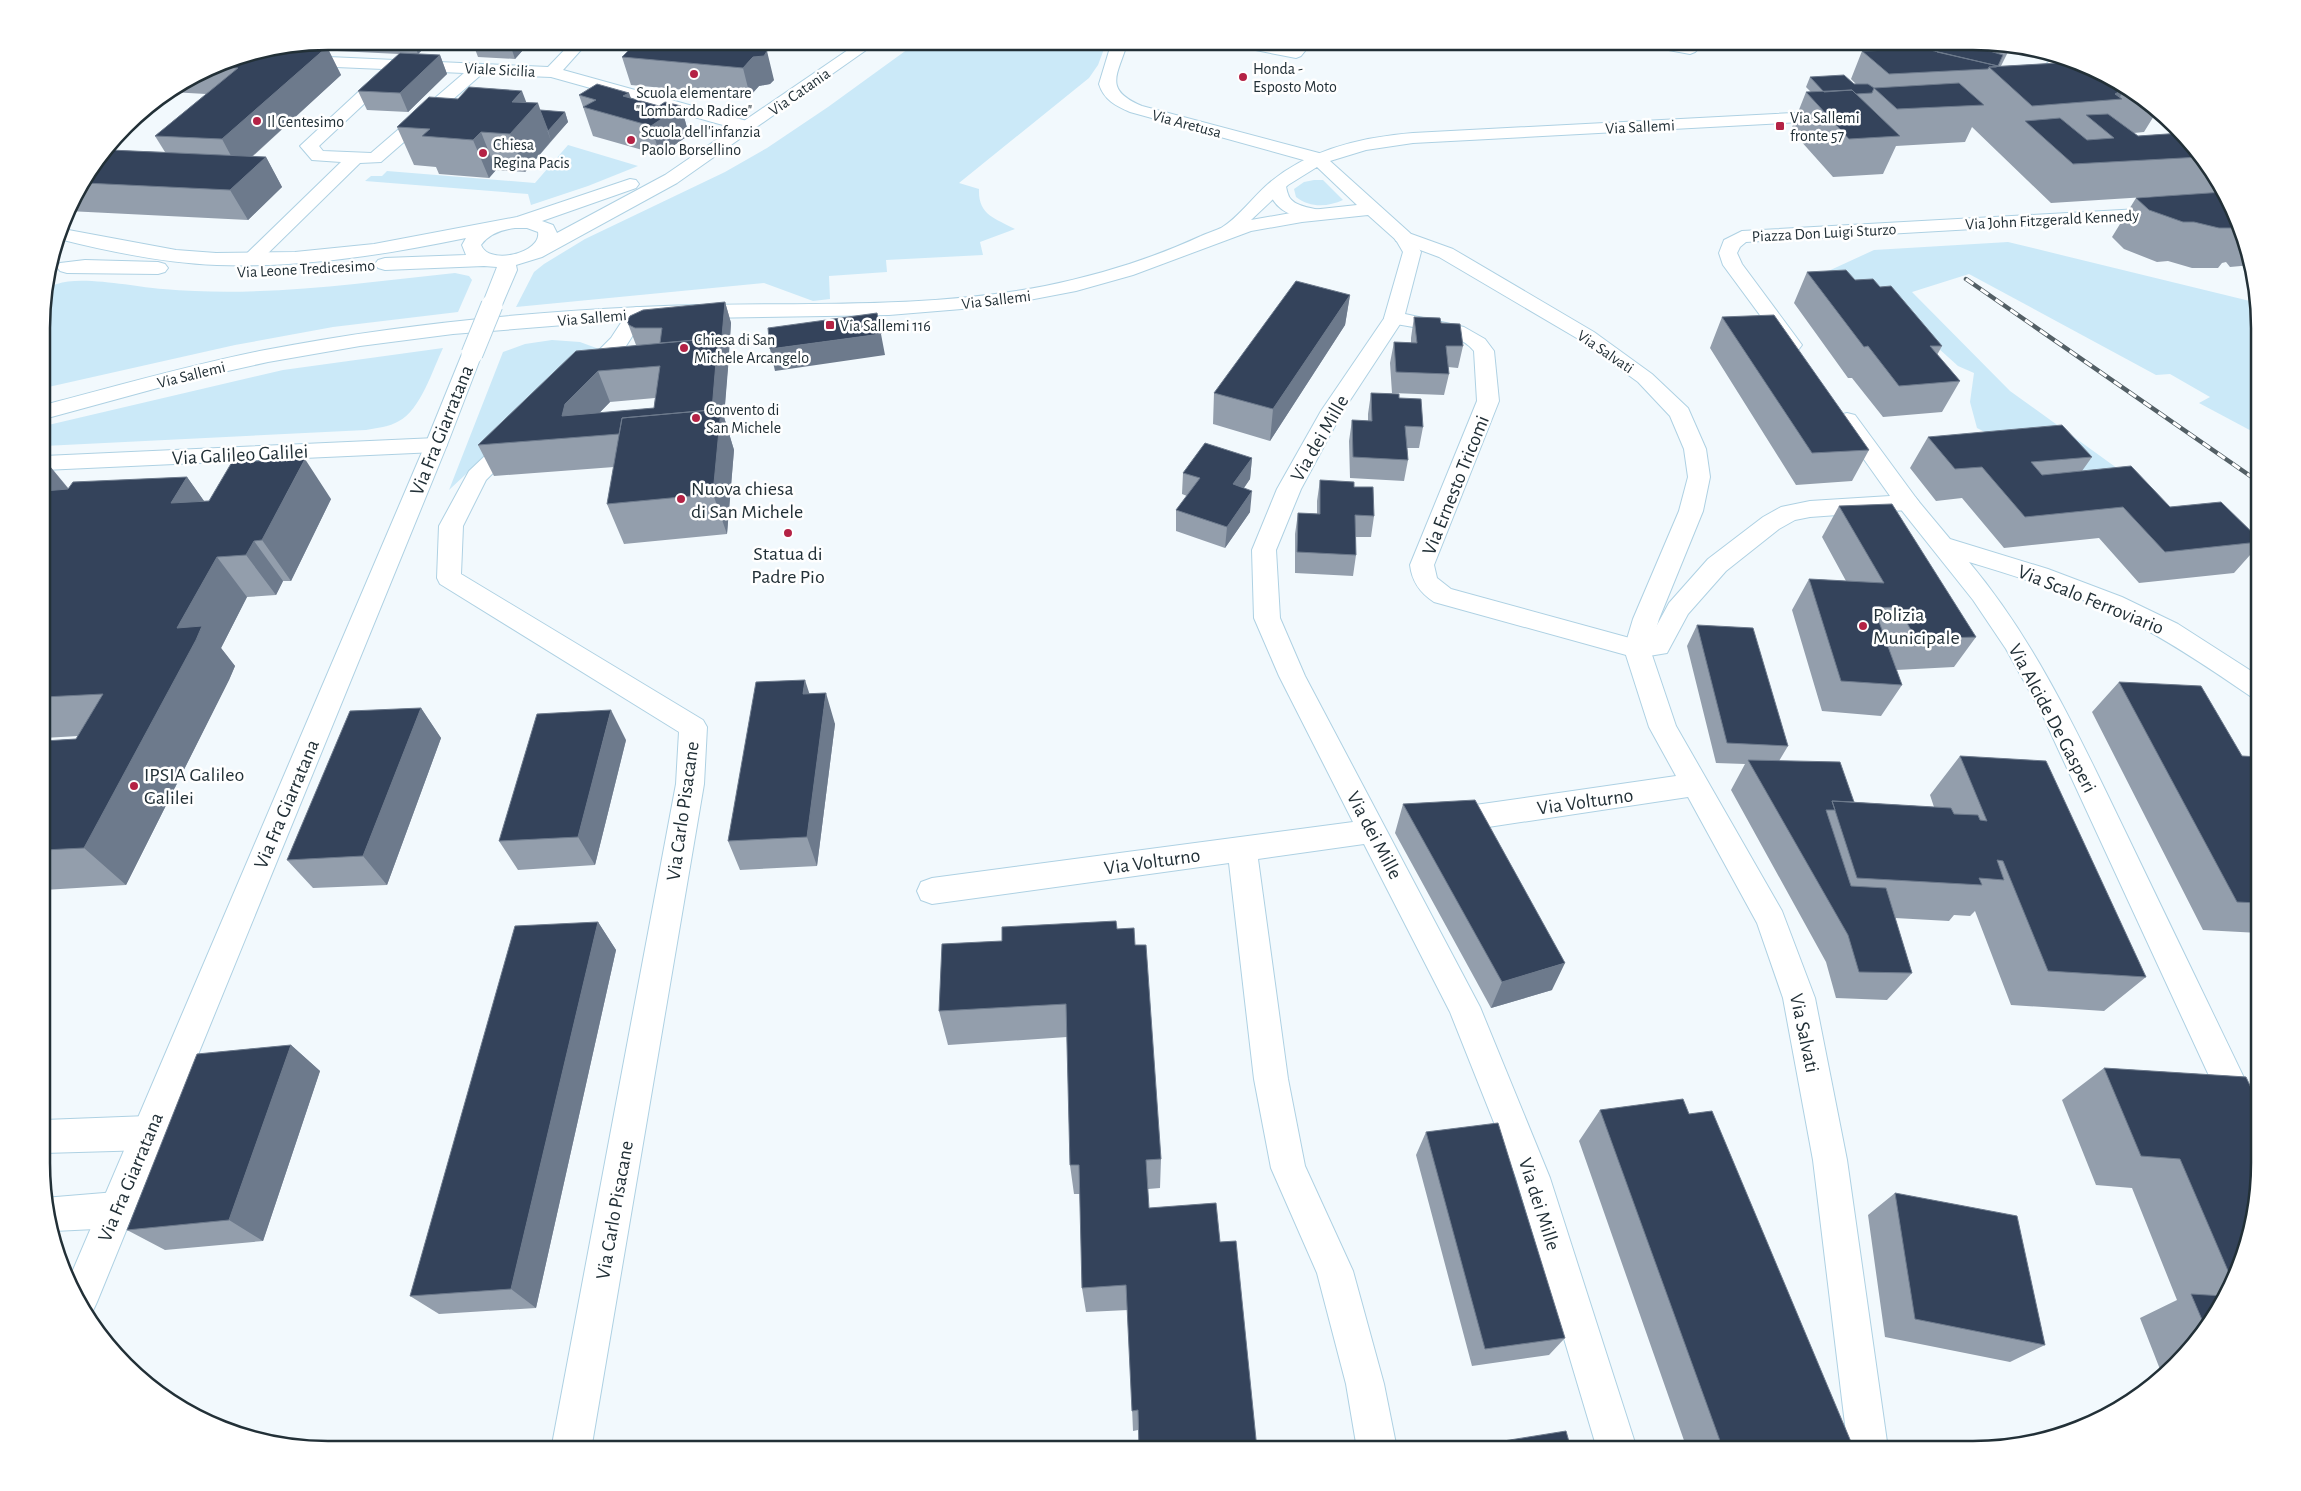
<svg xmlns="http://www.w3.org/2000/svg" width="2301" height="1491" viewBox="0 0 2301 1491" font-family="'Alegreya Sans',sans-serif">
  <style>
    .green { fill: #cbe9f8 }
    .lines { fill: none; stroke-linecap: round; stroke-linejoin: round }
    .minor-casing { stroke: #aed1e3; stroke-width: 2 }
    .tertiary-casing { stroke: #aed1e3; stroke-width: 2 }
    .secondary-casing { stroke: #aed1e3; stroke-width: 2 }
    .minor { fill: #fff; fill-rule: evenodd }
    .tertiary { fill: #fff; fill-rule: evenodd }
    .secondary { fill: #fff; fill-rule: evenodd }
    .rail-casing { stroke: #535f65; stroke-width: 4.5 }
    .rail { stroke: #fff; stroke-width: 3; stroke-dasharray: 9; stroke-linecap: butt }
    .secondary-bridge-casing { stroke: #aed1e3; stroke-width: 23; stroke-linecap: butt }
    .secondary-bridge { stroke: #fff; stroke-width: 21 }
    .wall { fill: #939eac; fill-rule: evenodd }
    .shaded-wall { fill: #6d7a8c }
    .building { fill: #34435b; stroke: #6d7a8c; fill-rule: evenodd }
    .poi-dot { fill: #b42245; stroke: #fff; stroke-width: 2 }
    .labels { text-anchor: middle; stroke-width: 5; stroke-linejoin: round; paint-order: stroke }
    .far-poi-label { font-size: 16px; fill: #223037; stroke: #fff; text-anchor: start }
    .far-street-label { font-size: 16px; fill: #223037; stroke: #fff }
    .street-label { font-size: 20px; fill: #223037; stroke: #fff }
    .poi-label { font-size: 20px; fill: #223037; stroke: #fff; text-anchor: start }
    .rim { fill: none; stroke: #223037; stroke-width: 2.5 }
  </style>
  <rect width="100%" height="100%" fill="#f2f9fd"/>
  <path class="green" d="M919 41H1107L1098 65 1089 78 959 183 979 189C978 215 995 218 1015 229L980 242 983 255 886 260 887 272 829 276 830 299 813 301 764 283 516 307 534 272 544 264 585 239 725 172 767 148 828 107Z
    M568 145 638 166 588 186 531 205 528 194 365 181 371 176H382L387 171 535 183Z
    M1314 180H1323L1343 200C1328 207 1310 208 1296 197L1294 189 1304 182Z
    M2008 242 2258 303 2259 435 2199 403 2210 397 2170 374 2156 375 1969 274 1912 292 2010 391 2200 528 2025 453 1977 428 1970 402 1974 373 1958 366 1897 311 1824 273 1874 250Z
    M455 273 469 276 472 280 458 312 333 327 235 345 44 388V296C47 290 50 286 57 284 81 275 136 287 163 289 261 298 358 283 455 273Z
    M552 340 580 342 599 349 449 490 503 352 525 344Z
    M443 348C433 369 420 411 399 421 389 427 377 428 366 430L44 446V426L283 370Z"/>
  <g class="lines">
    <defs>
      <path id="minor" d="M539 41H555C551 48 546 51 538 49L535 46Z
        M573 41H589L563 70 754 123 756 127 754 131 748 132 551 77 482 74 381 162 360 163 258 263 251 265 244 263 241 259 341 162 312 160 300 146 383 69 245 63 238 59 263 54 548 67ZM395 70 464 73 371 153 323 151 319 146 395 75 397 72Z
        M1112 41H1128C1118 75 1102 89 1142 106L1319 153 1329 161 1326 165C1318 167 1314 165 1307 161L1130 112C1116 106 1104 100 1099 84Z
        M1228 41H1260L1292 48 1298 41H1313L1301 56 1296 58 1235 46Z
        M1640 41H1673L1695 46 1698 49 1695 52 1690 54 1647 46Z
        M1278 181 1284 182C1287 187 1286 189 1288 194 1291 206 1311 208 1320 210L1323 214 1320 218C1300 223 1269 209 1269 186L1272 182Z
        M1403 231 1453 249 1594 332 1652 374 1688 408 1706 449 1710 477 1703 511 1659 619 1650 649 1676 726 1782 911 1815 998 1847 1160 1888 1449H1848L1813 1160 1783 998 1757 923 1688 797 1475 829 1465 825 1461 817 1465 809 1475 805 1676 776 1649 727 1624 649 1633 619 1679 511 1688 477 1684 449 1670 416 1638 382 1580 340 1439 257 1396 241 1394 237 1396 233Z
        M637 307 644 309 647 313 626 346 594 377 587 379 580 377 576 373 611 338 630 309Z
        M1394 312 1401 314 1404 318 1343 411 1301 489 1276 550 1280 618 1305 676 1480 1007 1550 1178 1637 1449H1597L1516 1178 1450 1012 1364 844 1258 859 1288 1079 1305 1166 1353 1271 1384 1384 1397 1449H1357L1346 1384 1317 1273 1271 1168 1254 1079 1229 863 932 904 921 900 917 891 921 882 932 878 1353 822 1279 676 1254 618 1252 550 1277 489 1321 411 1387 314Z
        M515 433 523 435 526 440 486 480 463 526 461 574 703 720 707 727 704 784 591 1450H551L676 784 679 732 440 584 437 578 439 526 469 471 507 435Z
        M436 438 444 440 447 445 444 450 436 452 44 470V456Z
        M1907 494 1915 497 1950 539 2048 569 2122 597 2178 624 2259 676V699L2250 696C2211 669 2172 643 2130 621 2079 595 2024 579 1969 562 2037 643 2080 738 2126 833 2170 925 2215 1017 2259 1109V1163L2247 1158 2041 712 2006 649 1973 600 1895 502 1899 497Z
        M148 1116 160 1121 165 1133 160 1145 148 1150 44 1153V1120Z
        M116 1192 129 1197 134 1210 129 1223 116 1228 54 1231 44 1198Z"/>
      <path id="tertiary" d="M2058 55 2072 60 2034 88H2022L2020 85 2022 82Z
        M1832 111 1838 112 1840 116 1838 120 1413 143 1366 150 1330 161 1410 233 1421 252 1405 314 1464 327 1485 339 1494 351 1499 401 1434 565 1437 578 1451 589 1637 640 1650 638 1669 603 1708 559 1763 517 1781 507 1810 501 1890 496 1836 420 1839 415 1847 413 1855 415 1919 502 1915 507 1907 510 1810 517 1795 520 1779 529 1726 571 1688 614 1667 653 1637 658 1434 602C1420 593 1412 582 1410 565L1477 401 1474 351C1456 328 1413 329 1387 322L1384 318 1403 252 1396 240 1368 215 1302 222 1251 231 1133 275 1076 291 998 306 889 315 639 319 453 334 360 346 268 362 187 380 44 419V405C117 386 190 365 265 350 388 326 515 313 640 307 775 300 911 312 1045 286 1099 275 1151 259 1201 236 1207 233 1215 231 1221 228 1237 219 1253 197 1268 184 1307 150 1362 137 1413 133ZM1317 167 1357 205 1302 211 1251 220 1288 185Z
        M2229 204 2233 214 1746 242 1740 247 1737 253 1742 264 1802 345 1799 349 1792 351 1785 349 1723 265 1719 253 1724 240 1742 231Z"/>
      <path id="secondary" d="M861 41H879L677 183 542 257 516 265 517 270 502 305 499 309 492 311 485 309 482 305 497 267 484 266 385 270 378 268 375 264 378 260 385 258 466 255 462 245 466 238C384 255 301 268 217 265 164 263 111 252 59 239L63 229 176 250 216 253 295 252 374 244 517 217 630 179 636 180 639 184 636 188 542 221 553 225 557 233 665 175ZM515 228H527L538 232C542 253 489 266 481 245 489 234 501 230 515 228Z
        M85 260 158 262 165 264 168 268 165 272 158 274 67 273 60 271 57 267 60 263Z
        M472 348 479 350 482 354 447 445 97 1302 91 1315 88 1317 80 1307 70 1277 425 445 462 354 465 350Z"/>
    </defs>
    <use href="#minor" class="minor-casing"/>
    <use href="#tertiary" class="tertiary-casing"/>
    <use href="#secondary" class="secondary-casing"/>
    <use href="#minor" class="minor"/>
    <use href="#tertiary" class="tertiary"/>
    <use href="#secondary" class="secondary"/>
    <defs>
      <path id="rail" d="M1966 279 2259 482"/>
    </defs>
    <use href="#rail" class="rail-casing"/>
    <use href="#rail" class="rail"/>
    <defs>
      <path id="secondary-bridge" d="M472 354 492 305"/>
    </defs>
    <use href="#secondary-bridge" class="secondary-bridge-casing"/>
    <use href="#secondary-bridge" class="secondary-bridge"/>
  </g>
  <path class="wall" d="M332 41H431L418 54 440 55 447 74 408 112 367 110 358 91 399 54 337 51Z
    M472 41H531L515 59 478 57Z
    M734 41H818L814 47Z
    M1946 41H1973L2018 49 2017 50 2010 48 2001 66 2073 62 2074 61 2132 90 2157 111 2144 132 2134 133 2138 136 2180 133 2176 128 2188 139 2221 185 2250 254 2252 265 2230 267 2226 262 2222 263 2218 268H2192L2168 261 2157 262 2124 249 2112 237 2136 198 2162 196 2051 203 1972 127 1965 142 1896 146 1883 174 1833 177 1791 130 1806 92H1811L1806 87 1810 77 1856 84 1851 79 1862 51 1937 52Z
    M320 43 316 46 327 47 341 75 252 157H266L282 187 248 220 68 211 71 201 110 150 165 152 155 136 206 94 171 92 219 63Z
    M713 45 774 80 770 84 759 86 750 96 631 85 622 57Z
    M629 93 631 98 659 106H681L689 135 660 155 593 136 579 95Z
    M526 103 540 110 565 112 568 122 525 172 496 170 489 178 439 174 436 167 414 165 397 127Z
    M1807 272 1855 280 1880 287 1942 346 1937 355 1960 381 1942 412 1883 417 1852 378H1848L1794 303Z
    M1350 295 1345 325 1270 441 1213 424 1214 393Z
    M725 302 731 323 724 417 734 450 727 534 624 544 607 504 614 467 494 476 478 445 636 345 627 321ZM655 398 654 408 599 413 610 402Z
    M1414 317 1441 323 1463 346 1458 368 1448 367 1449 374 1444 395 1392 393 1390 363 1394 342 1411 343V338Z
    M1722 317 1869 450 1852 481 1796 485 1710 348Z
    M1371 393 1399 398 1423 427 1419 448H1407L1408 460 1404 481 1350 478 1349 441 1352 420 1368 421V414Z
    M1928 437 2092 457 2082 471 2170 507 2259 539V545L2234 573 2139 583 2099 538 2004 548 1962 498 1936 501 1910 468Z
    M1252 458 1250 479 1244 488 1250 512 1225 548 1176 531V510L1187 496 1182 494 1183 473Z
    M44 459 69 489 187 477 204 501 331 499 291 581H283L276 595 247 597 221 648 235 666 229 680 126 885 44 890V741L76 739 78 736 44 738Z
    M1320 480 1354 487 1374 516 1371 537H1356V555L1353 576 1295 573V534L1298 513 1317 514V501Z
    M1839 506 1976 637 1954 667 1896 670 1902 685 1881 716 1822 711 1792 610 1809 579 1846 581 1822 537Z
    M1697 625 1788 746 1779 761 1854 802 1934 807 1930 795 1960 756 2146 977 2104 1011 2011 1005 1975 911 1970 916 1954 915 1949 921 1895 918 1912 973 1887 1000 1836 998 1826 962 1731 790 1745 764 1716 763 1687 646Z
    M2119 682 2242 756 2259 757V933L2203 930 2092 712Z
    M809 694 835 724 817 866 740 870 728 841Z
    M421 708 441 738 387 885 313 888 287 860Z
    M626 740 595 865 518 870 499 841Z
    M1403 804 1552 990 1491 1008 1395 833Z
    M598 922 616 950 536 1308 439 1314 410 1296Z
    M1117 929 1135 945 1161 1159 1160 1188 1148 1189 1138 1430 1133 1431 1128 1310 1086 1312 1082 1288 1080 1194H1074L1070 1165 1067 1037 948 1045 939 1011 1002 941Z
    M291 1045 320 1071 263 1241 165 1250 127 1230Z
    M2104 1068 2246 1077 2245 1255 2211 1322 2163 1377 2140 1318 2177 1300 2132 1188 2096 1185 2062 1100Z
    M1600 1110 1689 1114 1854 1449H1687L1579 1141Z
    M1426 1132 1565 1338 1549 1355 1472 1366 1416 1155Z
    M1895 1193 2045 1345 2010 1362 1885 1337 1868 1215Z
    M1491 1443 1571 1449H1484Z"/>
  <path class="shaded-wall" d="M413 41H431L418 54Z
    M509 41H531L515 59Z
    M683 41H716L696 64 688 63Z
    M813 41H818L814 47Z
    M320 43 312 50 309 45Z
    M327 47 341 75 238 169 222 139Z
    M767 51 774 80 770 84 759 86 750 96 743 68 753 57Z
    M440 55 447 74 408 112 400 93Z
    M2124 89 2119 99 2115 94Z
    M522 91 530 112 538 103 551 141 525 172 510 134 512 102Z
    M629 93 638 122 623 96Z
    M681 106 689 135 660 155 651 126Z
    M565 112 568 122 551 141 548 131Z
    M481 132 496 170 489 178 473 140Z
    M266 157 282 187 248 220 230 190Z
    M1350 295 1345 325 1270 441 1273 409Z
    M725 302 731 323 728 369 721 348Z
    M881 334 885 355 775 371 770 349Z
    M718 338 728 369 724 417 734 450 727 534 713 494 711 420Z
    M598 371 610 402 578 435 562 416 565 404Z
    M1252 458 1250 479 1231 506 1233 484Z
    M44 459 74 496 44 526Z
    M305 459 331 499 291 581 262 540Z
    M187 477 216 518 171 503Z
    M1252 491 1250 512 1225 548 1227 527Z
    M254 541 283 581 276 595 246 555Z
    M217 557 247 597 221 648 235 666 229 680 126 885 84 848 177 628Z
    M805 680 815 711 803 694Z
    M826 693 835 724 817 866 807 837Z
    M421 708 441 738 387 885 363 856Z
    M611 710 626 740 595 865 578 837Z
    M598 922 616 950 536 1308 511 1289Z
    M1565 963 1552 990 1491 1008 1502 982Z
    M291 1045 320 1071 263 1241 229 1220Z
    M750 1443 758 1450H749Z"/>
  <path class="building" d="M638 41H683V42L760 49 767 51 764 56 753 57 743 68 622 57Z
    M1946 41H1956L2003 55 1998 66 1937 52Z
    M305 46 327 47 222 139 155 136 238 68 213 67 219 63Z
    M1926 49 1998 66 1996 67H1989L1988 69 1889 74 1862 51Z
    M400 53 440 55 400 93 358 91Z
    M2076 62 2118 83H2105L2124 89 2115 94 2122 99 2032 106 1989 67Z
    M1844 75 1854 84H1868L1874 88 1872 93 1856 94 1852 90 1824 92 1810 77Z
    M1959 83 1984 105 1897 109 1874 88Z
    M597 84 629 93 623 96 659 106 665 102 681 106 651 126 583 107 596 100 579 95Z
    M469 87 522 91 512 102 538 103 510 134 481 132 473 140 422 136 430 129 397 127 429 97 458 99Z
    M1852 90 1900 136 1849 139 1806 92Z
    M540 110 565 112 548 131Z
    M2108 114 2138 136 2182 133 2188 139 2201 157 2073 164 2025 121 2060 118 2087 140 2114 138 2086 115Z
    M110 150 266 157 230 190 85 183Z
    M2224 192 2239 228H2219L2194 222H2183L2149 210 2136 198Z
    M1846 270 1855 280 1873 279 1880 287 1891 286 1942 346H1930L1960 381 1899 386 1868 346 1864 347 1807 272Z
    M1296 281 1350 295 1273 409 1214 393Z
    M725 302 721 348 718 338 660 343 662 328H635L629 325 627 321 630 316 643 310Z
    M877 313 881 334 770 349 768 328Z
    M1774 315 1869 450 1812 453 1722 317Z
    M1414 317 1440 318 1441 323 1460 324 1463 346H1446L1449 374 1396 372 1394 342 1417 343Z
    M718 338 712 410 622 418 619 434 478 445 576 351ZM660 366 654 408 562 416 565 404 598 371Z
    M1371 393 1399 394V398L1421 399 1423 427 1405 426 1408 460 1353 457 1352 420 1372 421Z
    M721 409 713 494 607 504 622 418Z
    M2062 425 2092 457 2031 462 2042 475 2131 466 2170 507 2221 502 2259 539V542L2165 552 2123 507 2025 517 1982 467 1955 469 1928 437Z
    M1205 443 1252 458 1233 484 1252 491 1227 527 1176 510 1200 478 1183 473Z
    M305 459 262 540 254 541 246 555 217 557 177 628 202 626 196 640 84 848 44 850V741L76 739 103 694 44 697V491L68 489 73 482 187 477 171 503 209 501 232 462Z
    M1320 480 1354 482V487H1373L1374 516 1355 515 1356 555 1297 552 1298 513 1320 514Z
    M1892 504 1976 637 1916 639 1898 607 1874 608 1902 685 1841 681 1809 579 1884 583 1839 506Z
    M1697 625 1753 628 1788 746 1727 743Z
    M805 680 803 694 826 693 807 837 728 841 756 682Z
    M2119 682 2201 686 2242 756 2259 757V903L2237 902Z
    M421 708 363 856 287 860 350 711Z
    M611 710 578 837 499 841 537 714Z
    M1960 756 2046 761 2146 977 2048 971 2003 861 1997 860 2004 880 1979 878 1982 885 1857 878 1832 801 1951 808 1954 814 1978 815 1980 820 1987 821Z
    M1748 760 1840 762 1854 802 1832 801 1835 810H1826L1851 886 1886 888 1912 973 1859 972 1848 935Z
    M1475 800 1565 963 1502 982 1403 804Z
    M1116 921 1117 929 1134 928 1135 945H1146L1161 1159 1146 1160 1149 1208 1216 1203 1220 1242 1236 1241 1257 1449H1139L1138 1410 1132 1411 1126 1285 1082 1288 1079 1165H1070L1066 1004 939 1011 942 944 1002 941V927Z
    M598 922 511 1289 410 1296 515 926Z
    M291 1045 229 1220 127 1230 197 1054Z
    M2104 1068 2246 1077 2259 1105V1181L2245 1255 2232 1280 2180 1159 2141 1156Z
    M1683 1099 1689 1114 1712 1111 1854 1449H1723L1600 1110Z
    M1498 1123 1565 1338 1485 1349 1426 1132Z
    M1895 1193 2017 1216 2045 1345 1915 1319Z
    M2191 1294 2224 1296 2211 1322 2206 1329Z
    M1566 1431 1571 1449H1493L1491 1443Z
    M750 1443 749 1450H661Z"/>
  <g class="poi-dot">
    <circle cx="694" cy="74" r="5"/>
    <circle cx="1243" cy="77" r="5"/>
    <circle cx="257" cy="121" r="5"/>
    <rect x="1775" y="121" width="10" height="10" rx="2.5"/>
    <circle cx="631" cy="140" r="5"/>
    <circle cx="483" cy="153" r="5"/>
    <rect x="825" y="320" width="10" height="10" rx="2.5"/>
    <circle cx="684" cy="348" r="5"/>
    <circle cx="696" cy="418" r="5"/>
    <circle cx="681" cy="499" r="5"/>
    <circle cx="788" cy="533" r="5"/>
    <circle cx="1863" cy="626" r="5"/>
    <circle cx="134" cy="786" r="5"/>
  </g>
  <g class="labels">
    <g class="far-poi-label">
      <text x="1253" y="74">Honda -<tspan x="1253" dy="18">Esposto Moto</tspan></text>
      <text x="694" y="98" text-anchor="middle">Scuola elementare<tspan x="694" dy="18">"Lombardo Radice"</tspan></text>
      <text x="1790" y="123">Via Sallemi<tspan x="1790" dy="18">fronte 57</tspan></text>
      <text x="267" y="127">Il Centesimo</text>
      <text x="641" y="137">Scuola dell'infanzia<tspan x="641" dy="18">Paolo Borsellino</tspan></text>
      <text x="493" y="150">Chiesa<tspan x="493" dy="18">Regina Pacis</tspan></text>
      <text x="840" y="331">Via Sallemi 116</text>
      <text x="694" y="345">Chiesa di San<tspan x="694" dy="18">Michele Arcangelo</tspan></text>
      <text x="706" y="415">Convento di<tspan x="706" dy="18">San Michele</tspan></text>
    </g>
    <g class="far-street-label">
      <text transform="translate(500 69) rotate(3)" y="6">Viale Sicilia</text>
      <text transform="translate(799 91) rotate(-35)" y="6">Via Catania</text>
      <text transform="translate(1187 123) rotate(15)" y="6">Via Aretusa</text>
      <text transform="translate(1640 126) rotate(-3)" y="6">Via Sallemi</text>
      <text transform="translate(2052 219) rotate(-3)" y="6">Via John Fitzgerald Kennedy</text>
      <text transform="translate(1824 232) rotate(-3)" y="6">Piazza Don Luigi Sturzo</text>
      <text transform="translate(306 268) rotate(-3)" y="6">Via Leone Tredicesimo</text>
      <text transform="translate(996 299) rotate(-7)" y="6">Via Sallemi</text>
      <text transform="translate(592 317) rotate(-5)" y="6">Via Sallemi</text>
      <text transform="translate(1606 351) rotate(34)" y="6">Via Salvati</text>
      <text transform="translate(191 374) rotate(-14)" y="6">Via Sallemi</text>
    </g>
    <g class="street-label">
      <text transform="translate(441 430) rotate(-68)" y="7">Via Fra Giarratana</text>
      <text transform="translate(1319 438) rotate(-60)" y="7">Via dei Mille</text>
      <text transform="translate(240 454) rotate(-3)" y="7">Via Galileo Galilei</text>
      <text transform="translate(1455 485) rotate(-68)" y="7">Via Ernesto Tricomi</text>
      <text transform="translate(2091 599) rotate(22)" y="7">Via Scalo Ferroviario</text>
      <text transform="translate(2053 718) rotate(62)" y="7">Via Alcide De Gasperi</text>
      <text transform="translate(1585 801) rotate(-8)" y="7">Via Volturno</text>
      <text transform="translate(286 804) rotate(-67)" y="7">Via Fra Giarratana</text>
      <text transform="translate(682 811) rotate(-82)" y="7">Via Carlo Pisacane</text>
      <text transform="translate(1375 835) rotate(62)" y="7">Via dei Mille</text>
      <text transform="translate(1152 861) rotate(-8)" y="7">Via Volturno</text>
      <text transform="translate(1805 1033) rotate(78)" y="7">Via Salvati</text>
      <text transform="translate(130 1177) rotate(-67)" y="7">Via Fra Giarratana</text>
      <text transform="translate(1540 1204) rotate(72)" y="7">Via dei Mille</text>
      <text transform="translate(614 1210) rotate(-80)" y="7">Via Carlo Pisacane</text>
    </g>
    <g class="poi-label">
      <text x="691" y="495">Nuova chiesa<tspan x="691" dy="23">di San Michele</tspan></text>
      <text x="788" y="560" text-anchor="middle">Statua di<tspan x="788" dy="23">Padre Pio</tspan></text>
      <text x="1873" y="621">Polizia<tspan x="1873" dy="23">Municipale</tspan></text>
      <text x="144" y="781">IPSIA Galileo<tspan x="144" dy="23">Galilei</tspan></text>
    </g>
  </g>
  <path d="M0 0H2301V1491H0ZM328 50H1973A278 278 0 0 1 2251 328V1163A278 278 0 0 1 1973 1441H328A278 278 0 0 1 50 1163V328A278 278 0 0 1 328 50Z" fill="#fff" fill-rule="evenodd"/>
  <path class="rim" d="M328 50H1973A278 278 0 0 1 2251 328V1163A278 278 0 0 1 1973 1441H328A278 278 0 0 1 50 1163V328A278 278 0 0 1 328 50Z"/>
</svg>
